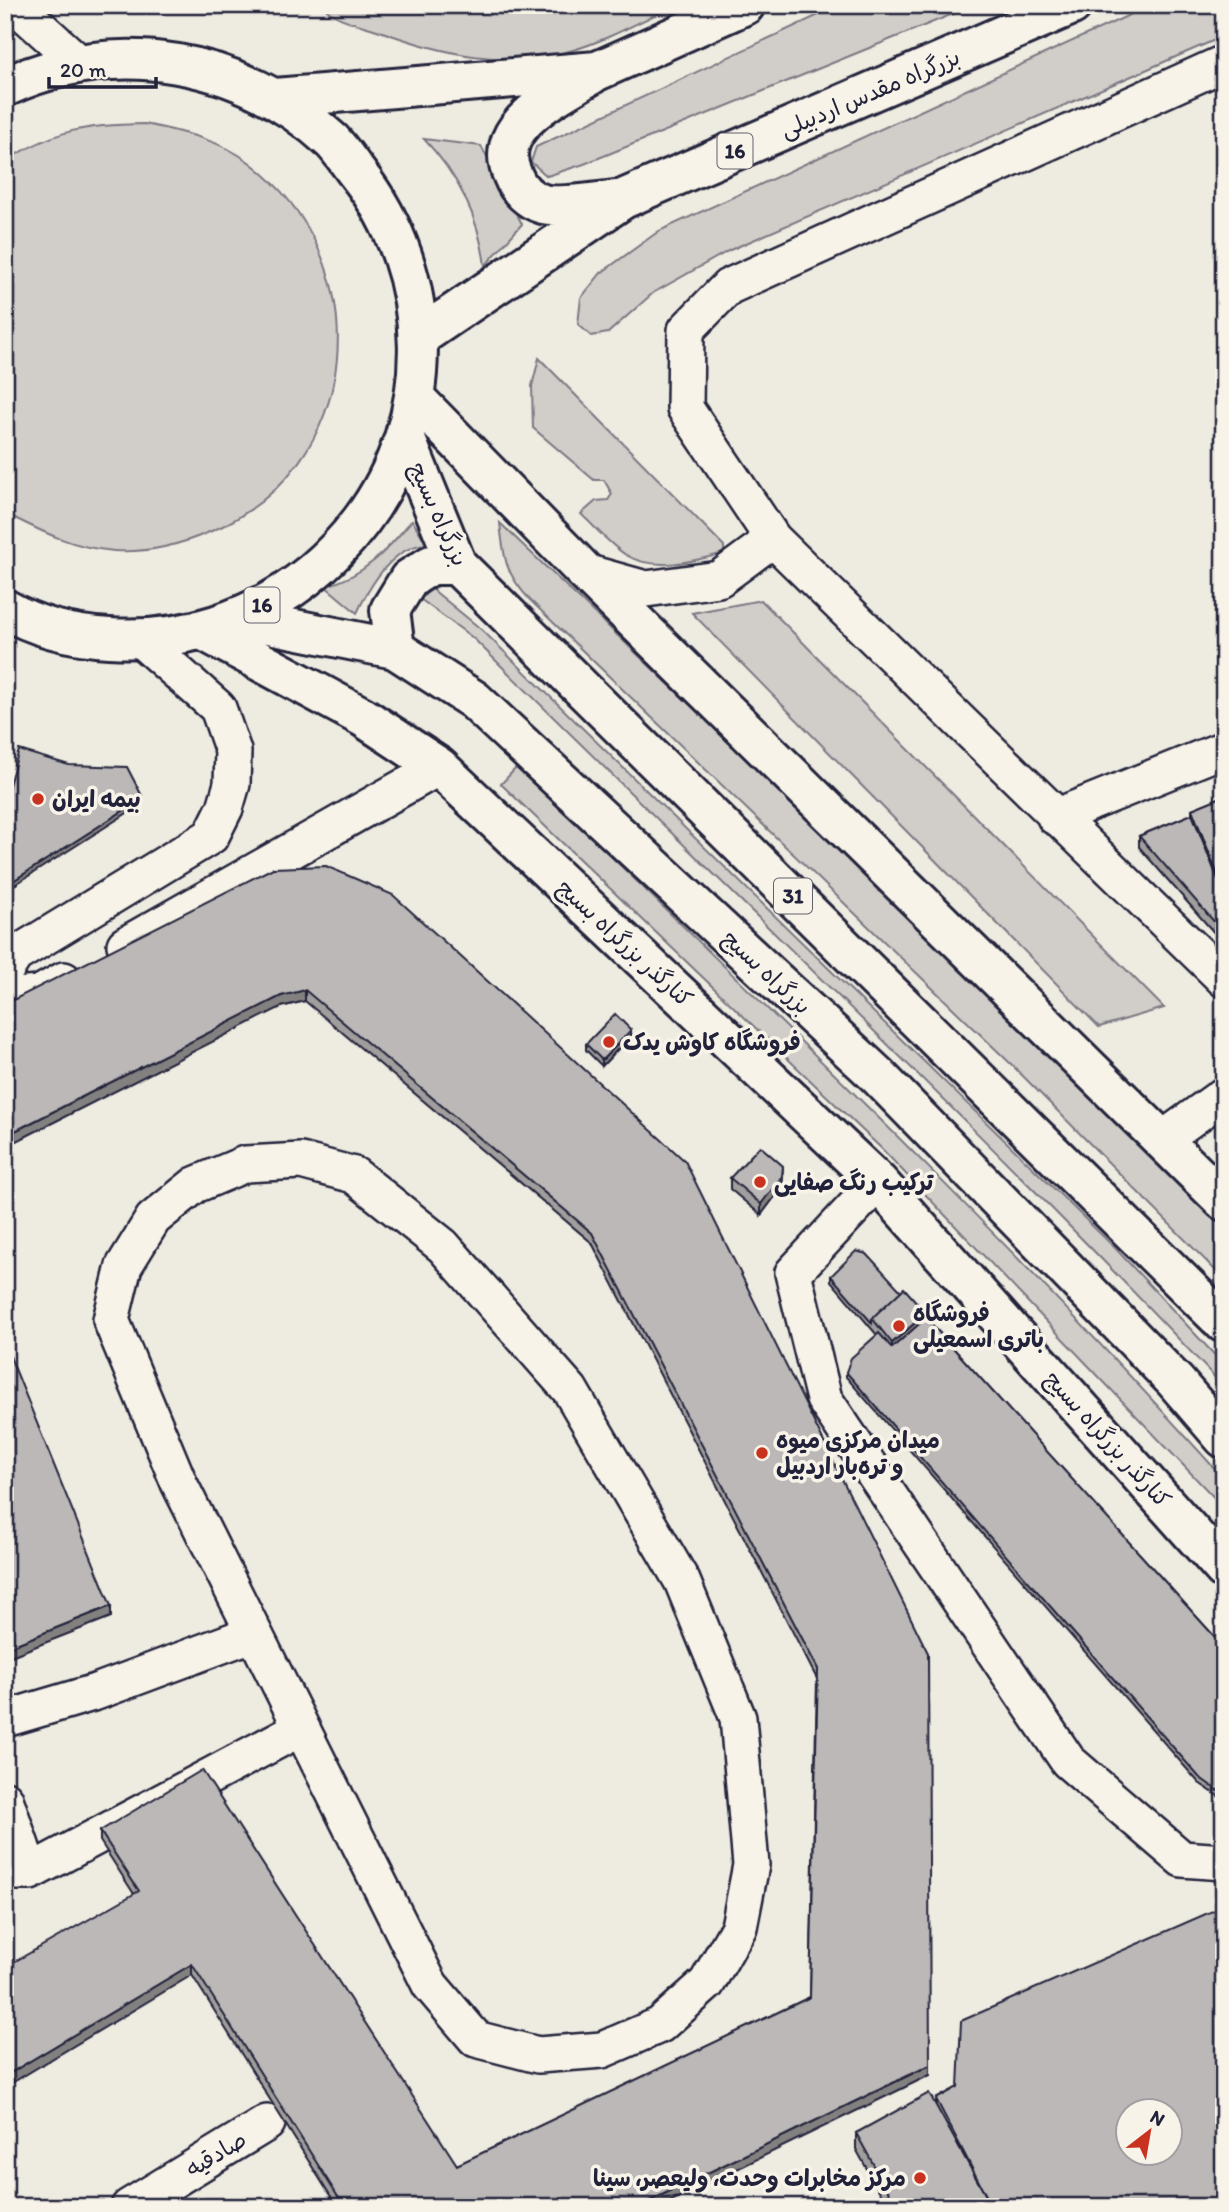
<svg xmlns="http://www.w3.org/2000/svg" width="1229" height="2212" viewBox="0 0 1229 2212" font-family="Itim,'Playpen Sans Arabic',sans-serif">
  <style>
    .green { fill: #d1cdc9; stroke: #7a7882; stroke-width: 2 }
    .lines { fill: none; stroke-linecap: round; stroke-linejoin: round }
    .minor-casing { stroke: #22223b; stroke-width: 40 }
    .major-casing { stroke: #22223b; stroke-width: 44 }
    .highway-casing { stroke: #22223b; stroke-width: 44 }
    .minor { stroke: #f7f3e8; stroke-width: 35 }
    .major { stroke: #f7f3e8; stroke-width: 38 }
    .highway { stroke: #f7f3e8; stroke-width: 38 }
    .wall { fill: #a19e9d; stroke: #22223b; stroke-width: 2 }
    .shaded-wall { fill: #838180; stroke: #22223b; stroke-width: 2 }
    .building { fill: #bbb8b7; stroke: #22223b; stroke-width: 2; fill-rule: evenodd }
    .poi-dot { fill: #c8321e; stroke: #f7f3e8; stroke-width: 2.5 }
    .labels { text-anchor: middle; stroke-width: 7; stroke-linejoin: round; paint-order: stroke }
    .shield { fill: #f7f3e8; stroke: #62616f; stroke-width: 2 }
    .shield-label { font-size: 21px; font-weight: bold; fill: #22223b }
    .street-label { font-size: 23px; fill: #22223b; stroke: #f7f3e8 }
    .poi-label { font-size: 23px; font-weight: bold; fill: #22223b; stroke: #f7f3e8; text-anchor: start }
  </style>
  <rect width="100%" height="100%" fill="#eeebe1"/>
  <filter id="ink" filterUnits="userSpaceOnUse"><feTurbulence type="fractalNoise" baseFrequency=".0143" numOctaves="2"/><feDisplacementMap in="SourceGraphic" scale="14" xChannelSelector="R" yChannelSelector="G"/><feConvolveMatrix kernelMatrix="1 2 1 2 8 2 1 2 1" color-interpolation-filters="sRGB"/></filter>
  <g filter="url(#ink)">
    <path class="green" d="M322 5H676C642 20 608 40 573 50 507 69 442 54 380 31 363 25 333 20 322 5Z
      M840 5H975L584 164 547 176 531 162 536 147Z
      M1151 5H1224V36L730 250 653 293 608 333 591 336 578 324 581 298 601 273 659 231Z
      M145 124C181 132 219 139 249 162 381 262 365 469 207 533 179 545 146 553 114 551 74 548 40 531 5 513V161C58 129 85 125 145 124Z
      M424 139 481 146 522 224 485 266C479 217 458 175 424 139Z
      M539 358 724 546V553C695 561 654 572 626 555 610 545 595 527 581 514L596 501 608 500 612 494 604 480H594L533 428 532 386Z
      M412 520 427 544C393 546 370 585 357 613L325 586C364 577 388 549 412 520Z
      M500 523 1068 1066 1224 1219V1279L1012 1065 530 600C505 573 504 559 500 523Z
      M432 589 482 630 1116 1249 1224 1365V1387C982 1129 724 887 473 638L420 599Z
      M761 600 1164 1008 1099 1027 692 613Z
      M518 766C757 999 1001 1229 1224 1479V1508L883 1150 501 784Z"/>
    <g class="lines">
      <defs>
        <path id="minor" d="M15 5 78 62
          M1224 63 728 287 686 330 685 408 773 539 1224 979
          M585 572 646 589 719 579 773 539
          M1055 817 1224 749
          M125 945 439 767
          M5 971 15 955 211 836 225 808 232 784 233 751 218 708 140 639
          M5 997 39 994 64 980
          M1163 1139 1224 1095
          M301 1161 354 1175 443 1246 570 1390 682 1581 738 1718 751 1865 739 1927 707 1983 660 2025 602 2050 538 2055 476 2039 430 1985 179 1483 111 1320 124 1266 153 1219 195 1185 245 1164Z
          M878 1182 793 1273 824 1399 1068 1761 1182 1859 1224 1862
          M5 1719 96 1692 254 1633
          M5 1799 30 1872
          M5 1872H30L301 1728
          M129 2207 267 2123"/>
        <path id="major" d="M416 399 585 572 1224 1201
          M202 630 363 717 439 767 878 1182 1224 1569"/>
        <path id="highway" d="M592 74C558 96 489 126 513 176 518 189 529 200 543 204 557 208 606 201 623 199
          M5 87C116 36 242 58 332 141 341 150 349 163 357 173 437 274 438 419 361 521 324 570 275 606 216 625 152 646 65 644 5 609
          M275 98 597 71 745 5
          M419 337 623 199 1072 5
          M406 440 457 565 1224 1323
          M239 618 395 649 474 700 877 1075 1175 1381 1224 1438
          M395 649 390 610 409 579 431 565H457"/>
      </defs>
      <use href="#minor" class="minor-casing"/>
      <use href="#major" class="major-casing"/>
      <use href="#highway" class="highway-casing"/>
      <use href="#minor" class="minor"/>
      <use href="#major" class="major"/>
      <use href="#highway" class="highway"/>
    </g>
    <path class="wall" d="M1224 796V944L1139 847V836L1192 814V809Z
      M273 868 685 1161 930 2075 335 2203 192 1975 134 1894 100 1841V1831L457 2165 810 1997 817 1679 592 1243 305 1001 281 1007Z
      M631 1035 602 1066 586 1050V1044Z
      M783 1177 782 1187 761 1215 730 1189V1178Z
      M831 1276 926 1318 1224 1647V1800L1199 1783 846 1377V1372L877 1335 831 1281Z
      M958 2087 1224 2207H888L856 2149V2133L936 2104V2099Z"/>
    <path class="shaded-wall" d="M8 730V750L5 759V739Z
      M143 798V803L5 891V886Z
      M305 990V1001L281 1007 5 1147V1136L281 996Z
      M631 1030V1035L602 1066V1060Z
      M783 1166 782 1187 761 1215V1204Z
      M926 1313V1323L892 1353V1343Z
      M111 1606V1617L6 1658V1648Z
      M192 1964V1975L5 2087V2076Z
      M930 2065V2075L659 2207H637Z"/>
    <path class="building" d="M19 750 69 765 127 767 143 798 5 886V799Z
      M1224 796V890L1192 809Z
      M1192 814 1224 895V933L1139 836Z
      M326 866 393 895 685 1161 928 1653 930 2065 637 2207H348L342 2199 340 2200 192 1964 5 2076V1967L139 1891 100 1831 202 1770 457 2165 810 1997 818 1669 592 1233 305 990 281 996 5 1136V1004L273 868Z
      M615 1014 631 1030 602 1060 586 1044Z
      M760 1146 783 1166 782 1176 761 1204 730 1178Z
      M856 1251 867 1254 901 1291 872 1318V1323L831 1276Z
      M904 1288 926 1313 892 1343 872 1318Z
      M926 1318 1224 1647V1795L1199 1777 846 1372 851 1358 879 1333 892 1348Z
      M5 1344 111 1606 6 1648 5 1647Z
      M1224 1906V2207H992L936 2099 958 2087 961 2021ZM1128 2110H1170V2152H1128Z
      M929 2093 992 2207H897L856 2133Z
      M342 2199 348 2207H326Z"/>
  </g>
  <g class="poi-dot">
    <circle cx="38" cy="799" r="7"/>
    <circle cx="609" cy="1042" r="7"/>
    <circle cx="760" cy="1182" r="7"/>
    <circle cx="899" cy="1326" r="7"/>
    <circle cx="762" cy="1453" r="7"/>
    <circle cx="920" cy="2178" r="7"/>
  </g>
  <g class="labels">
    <g class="shield">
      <rect x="717.5" y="133.5" width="35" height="35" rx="5"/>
      <rect x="244.5" y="587.5" width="35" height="35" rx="5"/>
      <rect x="774" y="878.5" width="38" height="35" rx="5"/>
    </g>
    <g class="shield-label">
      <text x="735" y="158">16</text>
      <text x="262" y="612">16</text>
      <text x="793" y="903">31</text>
    </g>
    <g class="street-label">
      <text transform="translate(870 93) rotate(-23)" y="8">بزرگراه مقدس اردبیلی</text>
      <text transform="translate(439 514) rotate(66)" y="8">بزرگراه بسیج</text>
      <text transform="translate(625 943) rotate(43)" y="8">کنارگذر بزرگراه بسیج</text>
      <text transform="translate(767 972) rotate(43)" y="8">بزرگراه بسیج</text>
      <text transform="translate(1108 1439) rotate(48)" y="8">کنارگذر بزرگراه بسیج</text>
      <text transform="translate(216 2154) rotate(-31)" y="8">صادقیه</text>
    </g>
    <g class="poi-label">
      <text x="52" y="807">بیمه ایران</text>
      <text x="623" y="1050">فروشگاه کاوش یدک</text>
      <text x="774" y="1190">ترکیب رنگ صفایی</text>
      <text x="913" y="1321">فروشگاه<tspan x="913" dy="26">باتری اسمعیلی</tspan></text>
      <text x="776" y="1448">میدان مرکزی میوه<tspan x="776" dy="26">و تره‌بار اردبیل</tspan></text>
      <text x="906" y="2186" text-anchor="end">مرکز مخابرات وحدت، ولیعصر، سینا</text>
    </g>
  </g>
  <rect width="1229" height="2212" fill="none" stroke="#f7f3e8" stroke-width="28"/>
  <rect x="14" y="14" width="1201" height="2184" fill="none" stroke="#22223b" stroke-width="2.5" filter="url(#ink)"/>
  <g transform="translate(1149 2132) rotate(31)"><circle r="33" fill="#f7f3e8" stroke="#a29fa3" stroke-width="2"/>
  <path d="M0-5L12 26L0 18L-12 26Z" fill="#c8321e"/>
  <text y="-10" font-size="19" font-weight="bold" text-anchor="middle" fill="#22223b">N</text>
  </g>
  <path d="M49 77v10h107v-10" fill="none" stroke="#22223b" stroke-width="3.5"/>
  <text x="60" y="77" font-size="21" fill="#22223b" stroke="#f7f3e8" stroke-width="5" paint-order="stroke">20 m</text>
</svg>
